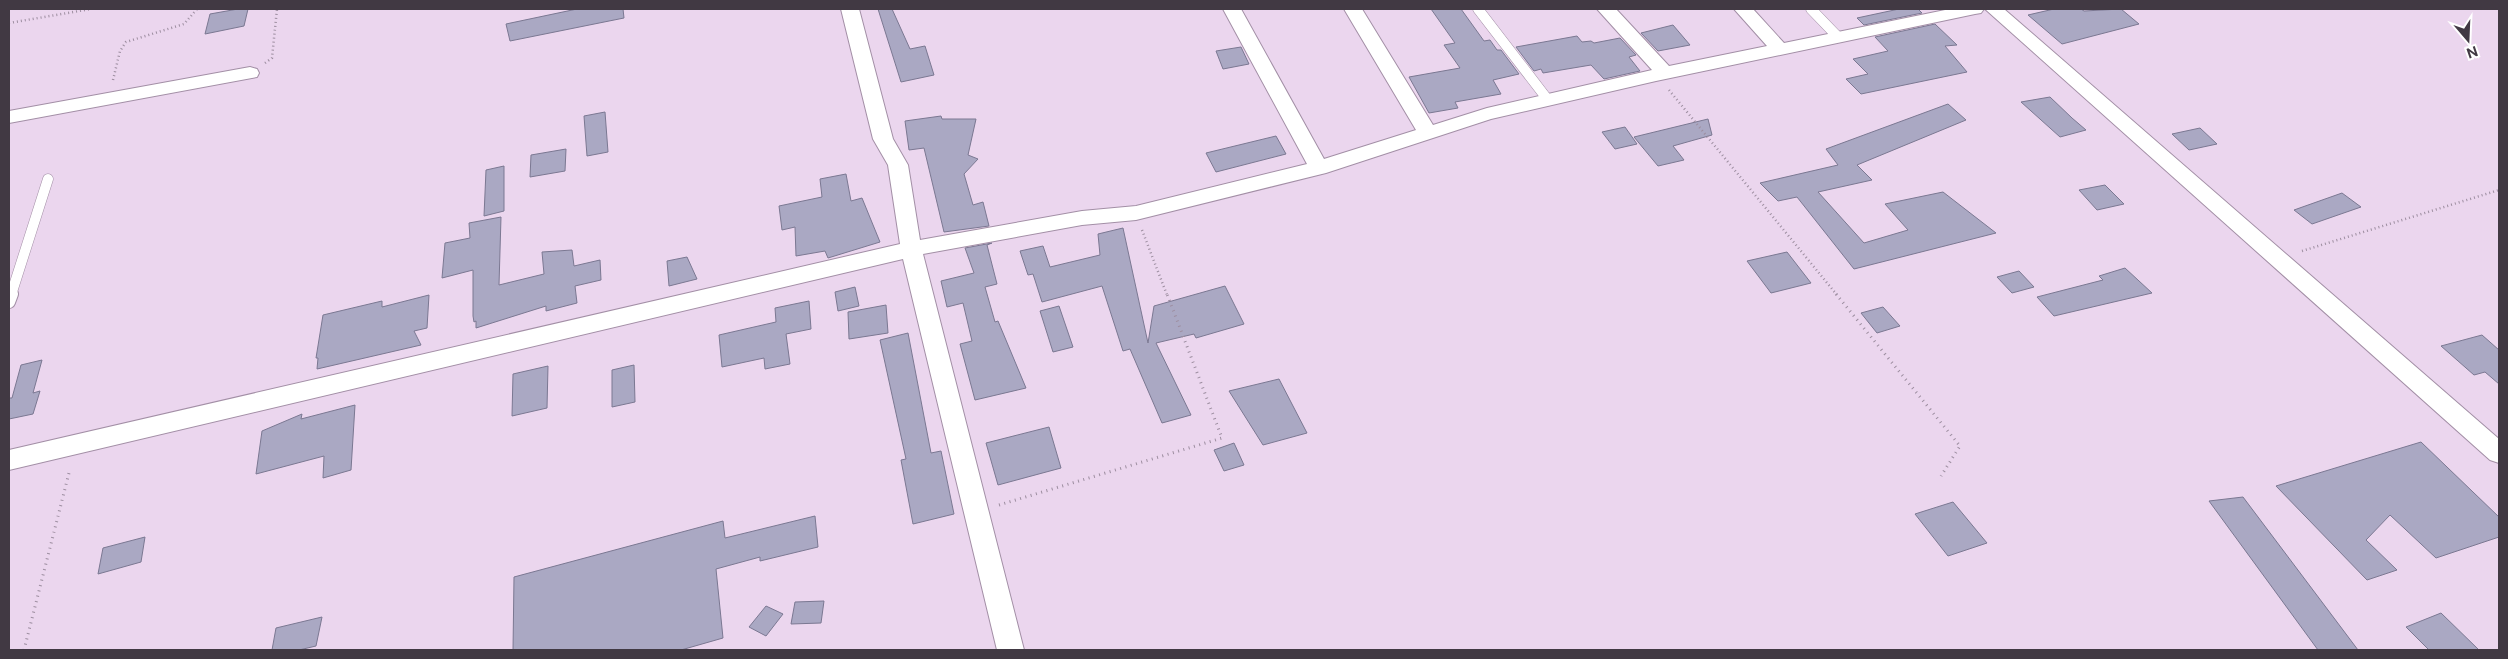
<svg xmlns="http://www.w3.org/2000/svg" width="2508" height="659" viewBox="0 0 2508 659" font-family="'Public Sans',sans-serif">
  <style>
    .building { fill: #aaa8c3; stroke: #7b7892 }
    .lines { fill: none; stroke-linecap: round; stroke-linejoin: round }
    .lane-far1-casing { stroke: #a38fa6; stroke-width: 11 }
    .lane-casing { stroke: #a38fa6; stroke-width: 14 }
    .street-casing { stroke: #a38fa6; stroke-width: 2 }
    .path-far1 { stroke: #9d8ea0; stroke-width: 2.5; stroke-dasharray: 1 3; stroke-linecap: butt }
    .path { stroke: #9d8ea0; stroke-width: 3; stroke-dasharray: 1 4.5; stroke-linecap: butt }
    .lane-far1 { stroke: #fff; stroke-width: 10 }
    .lane { stroke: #fff; stroke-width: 12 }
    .street { fill: #fff; fill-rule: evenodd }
  </style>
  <rect width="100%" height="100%" fill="#ebd6ee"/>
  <path class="building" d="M238 9H248L244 26 205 34 210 14Z
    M577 9H623L624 18 510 41 506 24Z
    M878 9H892L910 49 925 46 934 75 901 82Z
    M1431 9H1461L1484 41 1490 40 1497 50H1501L1519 74 1493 80 1501 94 1455 102 1458 108 1429 113 1409 77 1460 68 1444 45 1455 43Z
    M1899 9H1918L1922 13 1864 25 1857 18Z
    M2054 9H2081L2084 11 2121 9 2139 24 2062 44 2028 15Z
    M1935 24 1957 45 1945 46 1967 72 1861 94 1846 79 1868 74 1853 59 1888 51 1875 37Z
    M1673 25 1690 45 1658 51 1641 33Z
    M1577 36 1582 42 1591 41 1594 43 1620 38 1636 55 1629 57 1640 71 1604 79 1591 65 1543 73 1541 69 1534 71 1516 47Z
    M1241 47 1249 64 1223 69 1216 51Z
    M2050 97 2072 118 2086 130 2060 137 2021 102Z
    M1948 104 1966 120 1857 165 1872 180 1818 192 1864 243 1908 230 1885 204 1943 192 1996 233 1854 269 1797 197 1778 201 1760 183 1838 165 1826 149Z
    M605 112 608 152 587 156 584 116Z
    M941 116 942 119H976L968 155 978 159 964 174 973 205 983 202 989 226 944 232 924 148 909 150 905 121Z
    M1708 119 1712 135 1673 146 1684 160 1658 166 1634 137Z
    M1625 127 1637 144 1615 149 1602 132Z
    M2200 128 2217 144 2189 150 2172 134Z
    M1276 136 1286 154 1216 172 1206 153Z
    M566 149 565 171 530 177 531 155Z
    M504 166V211L484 216 486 170Z
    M846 174 851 201 862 198 880 242 828 258 825 251 796 256 795 227 782 230 779 206 822 197 820 179Z
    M2105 185 2124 204 2097 210 2079 190Z
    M2342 193 2361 207 2312 224 2294 210Z
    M501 217 499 285 544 274 542 252 572 250 574 266 600 260 601 280 575 286 577 303 546 311V306L476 328V321L474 322 473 316V270L442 278 445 243 470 238 469 223Z
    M1123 228 1148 343 1154 306 1225 286 1244 324 1196 338 1194 334 1156 343 1191 415 1162 423 1130 349 1123 351 1102 286 1042 302 1033 274 1028 275 1020 251 1043 246 1050 267 1100 255 1098 234Z
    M992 243 987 245 997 284 985 287 995 322 998 321 1026 388 975 400 960 344 972 341 963 303 947 307 941 281 974 273 965 248Z
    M1787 252 1811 283 1771 293 1747 261Z
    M687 257 697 279 669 286 667 261Z
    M2125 268 2152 293 2054 316 2037 297 2103 280 2099 276Z
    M2019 271 2034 287 2012 293 1997 277Z
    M855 287 859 306 838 311 835 292Z
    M429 295 427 328 414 331 421 345 317 369 318 358H316L323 315 382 301V307Z
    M809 301 811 329 786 334 790 364 765 369 764 358 722 367 719 335 776 322 775 308Z
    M886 305 888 333 849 339 848 312Z
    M1059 306 1073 347 1053 352 1040 311Z
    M1883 307 1900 326 1877 333 1861 313Z
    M908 333 931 453 941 451 954 514 913 524 901 460 906 459 880 340Z
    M2482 335 2499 350V384L2485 372 2474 375 2441 346Z
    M42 360 33 393 40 391 33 414 9 419V398H12L21 365Z
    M634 365 635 402 612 407V370Z
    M548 366 547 408 512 416 513 374Z
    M1279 379 1307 433 1263 445 1229 391Z
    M355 405 351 470 323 478 324 456 256 474 262 431 302 414 301 419Z
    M1049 427 1061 468 998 485 986 443Z
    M2421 442 2499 517V537L2436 558 2390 515 2366 540 2397 570 2367 580 2276 486Z
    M1234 443 1244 465 1224 471 1214 450Z
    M2243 497 2340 626 2358 650H2318L2209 501Z
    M1953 502 1987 543 1948 556 1915 514Z
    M815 516 818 547 760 561V557L716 569 723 638 681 650H513L514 577 723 521 725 538Z
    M145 537 141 562 98 574 103 548Z
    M824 601 821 623 791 624 795 602Z
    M766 606 783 614 766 636 749 627Z
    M2441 613 2479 650H2429L2406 627Z
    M322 617 316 646 299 650H272L276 628Z"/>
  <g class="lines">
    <defs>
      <path id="lane-far1" d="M1478 9 1548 100
        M1811 9 1838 37
        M11 295 48 179"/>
      <path id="lane" d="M9 302 12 294"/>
      <path id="street" d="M841 9H859L893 139 908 165 920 240 1082 211 1136 206 1307 164 1223 9H1241L1324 159 1416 130 1344 9H1362L1433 125 1487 108 1652 70 1597 9H1616L1669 66 1767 46 1734 9H1753L1784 43 1950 9H1984L1981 13 1975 14 1656 81 1491 119 1326 173 1136 220 1082 225 923 254 1024 650H997L903 259 9 470V450L900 244 888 165 873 139Z
        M1985 9H2004L2499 439V463L2490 460Z
        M250 67 257 69 259 73 257 77 9 123V111Z"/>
    </defs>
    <use href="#lane-far1" class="lane-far1-casing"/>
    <use href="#lane" class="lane-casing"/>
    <use href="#street" class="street-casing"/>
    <path class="path-far1" d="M9 23 91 9
      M265 63 272 58 277 9
      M113 80 120 51 126 42 184 24 197 9
      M1669 90 1837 295
      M1142 230 1167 295
      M2302 251 2499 190"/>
    <path class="path" d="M1836 294 1960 446 1941 476
      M999 505 1222 438 1167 294
      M24 650 70 469"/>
    <use href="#lane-far1" class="lane-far1"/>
    <use href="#lane" class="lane"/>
    <use href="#street" class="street"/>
  </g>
  <rect width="2508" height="659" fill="none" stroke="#413943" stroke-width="20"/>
  <g transform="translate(2468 40) rotate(161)" stroke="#ffffff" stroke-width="4" paint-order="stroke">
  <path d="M0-4L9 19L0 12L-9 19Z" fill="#413943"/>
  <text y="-8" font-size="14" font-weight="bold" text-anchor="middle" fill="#413943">N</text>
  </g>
</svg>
